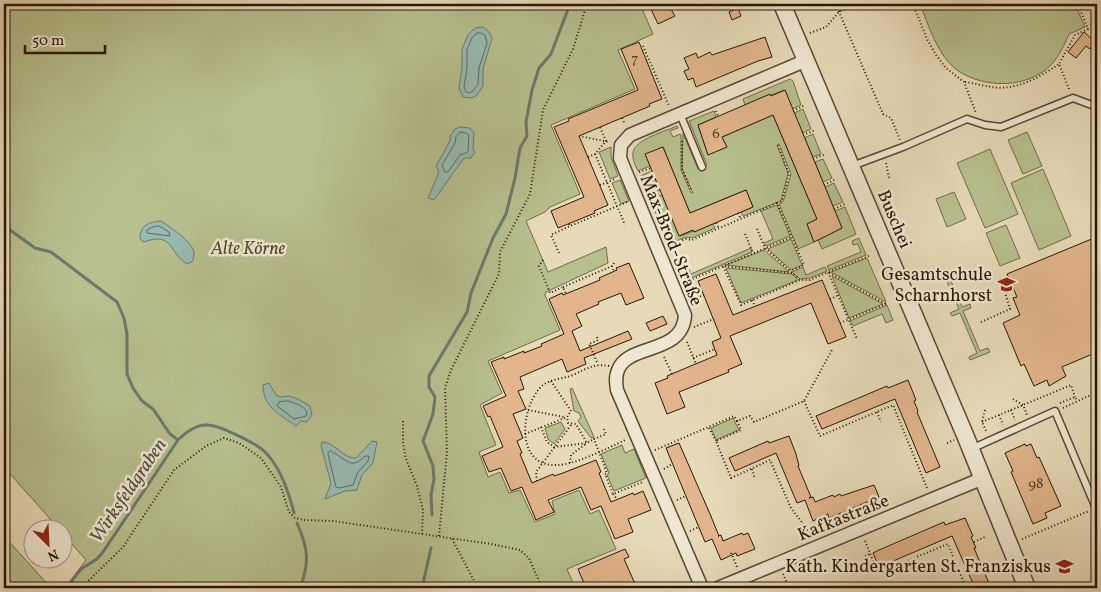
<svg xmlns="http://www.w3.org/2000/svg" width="1101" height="592" viewBox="0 0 1101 592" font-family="Vollkorn,serif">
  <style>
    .green { fill: #b7bf8e; stroke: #706c48 }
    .water { fill: #97bab1; stroke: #6b796b }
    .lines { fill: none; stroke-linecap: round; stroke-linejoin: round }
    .shore { stroke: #60695a; stroke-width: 1 }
    .stream { stroke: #6b796b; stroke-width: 3 }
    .building { fill: #e2b58d; stroke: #291802 }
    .service-casing { stroke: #584830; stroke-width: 9 }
    .minor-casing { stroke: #584830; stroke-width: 15 }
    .tertiary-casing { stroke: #584830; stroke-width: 19 }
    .path { stroke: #291802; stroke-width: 2; stroke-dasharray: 1 2.5; stroke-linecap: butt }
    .service { stroke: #efe7d1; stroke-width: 6 }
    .minor { stroke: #efe7d1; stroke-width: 12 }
    .tertiary { stroke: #efe7d1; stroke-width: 16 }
    .labels { text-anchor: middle; stroke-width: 5; stroke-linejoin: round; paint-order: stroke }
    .number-label { font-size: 15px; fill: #573f25 }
    .street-label { font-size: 18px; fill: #291802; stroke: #efe7d1 }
    .park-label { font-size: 18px; font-style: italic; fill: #544a2c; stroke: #efe7d1 }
    .poi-label { font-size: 18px; fill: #291802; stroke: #efe7d1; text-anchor: end }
    .water-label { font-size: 19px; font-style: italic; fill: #50513f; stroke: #efe7d1 }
  </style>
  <rect width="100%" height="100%" fill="#e7dab8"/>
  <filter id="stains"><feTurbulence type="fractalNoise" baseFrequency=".004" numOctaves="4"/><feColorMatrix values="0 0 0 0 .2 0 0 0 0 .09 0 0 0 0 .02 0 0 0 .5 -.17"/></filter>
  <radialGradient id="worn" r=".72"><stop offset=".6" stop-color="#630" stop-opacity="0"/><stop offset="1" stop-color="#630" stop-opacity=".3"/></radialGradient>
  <path class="green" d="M4 4H640L653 34 618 50 635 89 551 125 580 194 550 207 545 212 526 221 548 272 606 247 608 263 546 292 545 295 560 330 488 361 502 393 480 405 496 445 479 452 488 477 500 472 509 493 520 490 535 522 555 514 552 501 579 490 590 514 599 510 616 549 567 569 575 588H65L86 560 63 534 62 530 59 529 4 467Z
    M920 4H1075L1085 27 1069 34C1064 45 1060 55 1052 64 1028 89 984 89 957 70 937 55 929 26 920 4Z
    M790 79 793 81 801 105 792 109 784 90 745 105 743 99Z
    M803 109 811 129 802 133 794 113Z
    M714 111 716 117 698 125 708 154 726 147 722 137 773 115 817 219 807 224 814 242 798 249 779 204 783 202 791 174 779 144 777 145 788 173 781 201 743 216 741 212 753 207 746 190 690 213 663 147 650 166 638 171C635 165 632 159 633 152 636 139 666 131 677 126L678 128 670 131 673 137 680 134 681 135V170L691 193H693L682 169 683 133 698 169 707 165 689 121Z
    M1027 132 1042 166 1023 174 1008 140Z
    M813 134 821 154 813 157 804 138Z
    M611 147V157L618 176 610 179 599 152Z
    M990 149 1018 214 985 228 957 163Z
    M823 159 832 178 823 182 815 162Z
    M1043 169 1071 236 1039 250 1011 183Z
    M652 171 660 190 648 195 640 176Z
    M620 180 629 201 621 204 612 183Z
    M834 183 843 202 833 206 825 187Z
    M954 192 966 219 947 227 936 199Z
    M662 195 671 215 659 220 650 200Z
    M777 205 790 236 766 246 764 243 773 239 761 211Z
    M845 207 856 234 822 249 818 240 842 228 835 211Z
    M673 220 680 236 713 224 715 228 692 238 686 237 668 245 660 225Z
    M1006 225 1020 258 1000 266 986 233Z
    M859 238 866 255 829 270 827 266 861 252 858 244 853 245 852 241Z
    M791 239 802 265 791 270 768 249Z
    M751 248 752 252 684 281 677 265 683 262 686 263 691 274Z
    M764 250 789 272 726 265Z
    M867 258 886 302 831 272Z
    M803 267 806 275 825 267 827 271 810 278 800 279 792 272Z
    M726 268 792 274 798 280 741 303Z
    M948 274 962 307 970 304 971 308 963 311 980 351 988 348 990 352 970 360 969 357 977 353 960 313 952 316 950 313 959 309 944 275Z
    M832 276 883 304 849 318Z
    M887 305 893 320 886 323 882 314 853 326 850 321Z
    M572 388 594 437 591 438 578 421 581 417 579 413 574 411 570 389Z
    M733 418 739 430 716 440 711 428Z
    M561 422 565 429 554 444 548 439 545 428Z
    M622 445 625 453 634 449 646 478 614 491 607 475 609 473 601 454Z
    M4 536 51 588H4Z"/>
  <path class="water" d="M483 27 489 32 492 38 483 69V86L477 95 472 98 463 97 459 88 462 67V49L468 35 475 28Z
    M459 127 470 128 474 133 473 149 475 152 471 158H464L434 200 428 198 439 172 436 166 450 141V136L454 130Z
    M161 221C170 227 193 242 194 253 194 255 193 260 193 261L187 264C169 253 173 231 144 242L140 239C140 225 149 222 161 221Z
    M269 383 276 395 280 397 289 396 298 399 310 406 312 415 307 422 301 421 296 426C279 414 263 407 263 385Z
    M372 441 377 442 373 463 362 475 357 490 345 491 325 499 331 483 321 446 322 442C335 442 343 459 356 458Z"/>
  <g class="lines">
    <path class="shore" d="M477 33H481L485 35 487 43 479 68 478 84 473 91 470 93 466 92 464 87 467 68V50L472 38Z
      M461 132 466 133 469 135 468 152 460 155 448 172H445L442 165 455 143 456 137Z
      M159 226 169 232 170 236 147 233V230L153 227Z
      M288 401C295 403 305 406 307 413L306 416 294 419 277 406 279 402Z
      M330 451C346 457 349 472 365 456H369L368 461 358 472 353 485 339 488 336 487 328 454Z"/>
    <path class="stream" d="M4 218 10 230 35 248 51 252 117 302 124 318 127 334V374L133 388 142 401 153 409 170 434 178 440
      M432 515 431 495 434 479 433 466 423 441 433 414 435 397 429 387V376L467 312 471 293 493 238 506 214 515 178 520 148 527 136 526 122 532 90 539 68 551 54 570 4
      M297 523C308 548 310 562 300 588
      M66 588 81 569 97 559 103 552 178 440C185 433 197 424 208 425 219 425 257 444 264 451 280 466 289 493 294 513
      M422 588 431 548"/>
  </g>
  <path class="building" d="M668 4 675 16 658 24 651 9Z
    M738 8 741 16 732 20 729 12Z
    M1084 32 1095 42 1090 49 1086 46 1076 58 1068 52Z
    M765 37 772 57 758 61 696 87 693 78 688 80 684 71 689 69 684 58 696 53 698 58 710 52 712 55Z
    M639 42 662 99 649 104 650 106 579 136 608 205 594 211 595 213 558 228 551 211 584 197 554 127 569 121 568 119 638 90 621 49Z
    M785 90 842 228 814 242 807 224 817 219 773 115 722 137 727 147 708 155 698 125 770 94 771 96Z
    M663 147 690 213 746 190 753 207 694 232 693 230 679 236 645 154Z
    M1094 238 1097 246V352L1062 367 1066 376 1049 386 1047 380 1034 386 1024 364 1021 366 1003 323 1020 315 1013 298 1017 297 1007 274Z
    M629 263 644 298 626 305 621 293 598 302 599 304 576 314 582 326 572 331 580 351 628 331 632 339 584 358 586 364 567 372 562 359 520 377 524 389 518 391 526 409 513 414 523 438 517 441 522 453 520 454 532 483 553 474 554 476 563 473 596 460 601 472 599 473 611 502 633 493 634 495 643 491 651 510 628 519 633 532 615 539 601 506 591 510 581 487 548 500 554 512 536 520 522 487 511 491 501 468 489 472 482 456 503 447 490 416 488 417 483 406 506 396 491 362 504 357V359L524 351V353L542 346 541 344 564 334 549 299 562 293 563 295 600 280 599 278 617 270 616 268Z
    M716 274 733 315 822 280 846 337 828 344 811 303 730 336 742 364 728 370 729 372 679 392 685 407 667 414 655 383 668 378 667 376 717 355 712 342 721 338 698 281Z
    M663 316 667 324 650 331 646 323Z
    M908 380 916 400 914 401 918 411 917 412 940 467 926 473 895 399 822 429 816 416 887 386 888 388Z
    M789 436 796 454 799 466H798L811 497 809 498 813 497 815 502 833 495 834 497 840 494 841 496 874 485 879 497 829 518 828 514 813 521 805 500 797 503 776 453 735 471 729 458 768 441 769 443Z
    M679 443 710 514 719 536H718L721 535 723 541 742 533 743 535 748 533 755 549 737 556 736 553 721 560 712 539 705 542 666 448Z
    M1025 444 1026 446 1031 444 1037 458 1039 457 1061 506 1045 513 1047 518 1033 524 1011 472 1013 471 1005 453Z
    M965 518 973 536 971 537 976 548H974L991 588H975L952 536 879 567 873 553 879 550 944 522 945 525Z
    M625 549 629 557 624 559 636 586 630 588H586L578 569Z"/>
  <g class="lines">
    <defs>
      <path id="service" d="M680 114 702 167
        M852 166 903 147 967 119 985 125 1001 127 1073 98 1097 107
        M971 449 1055 411 1096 508 1097 507"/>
      <path id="minor" d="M702 588 617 390C616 383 615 377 618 370 628 343 683 355 685 315L620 158 621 145 630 135 807 60
        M718 588 981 479"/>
      <path id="tertiary" d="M782 4 965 435 1027 588"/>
    </defs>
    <use href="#service" class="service-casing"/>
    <use href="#minor" class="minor-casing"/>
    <use href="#tertiary" class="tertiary-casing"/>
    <path class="path" d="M839 4V12L883 114 891 118 900 140
      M913 4 927 39 936 55 946 68 964 82 976 113
      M810 33 826 27 839 12 858 4
      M643 46 669 106
      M965 82C974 83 983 86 992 87 1016 91 1040 77 1059 64
      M1069 89 1059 64 1075 35 1088 29 1078 4
      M716 111 718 116
      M793 111 805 105
      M622 118 625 124
      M803 135 815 130
      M579 136 609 142
      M682 141V169L691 190
      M595 154 625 225
      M588 157 595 154 606 141 600 127
      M813 159 825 154
      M886 163 889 178
      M639 172 651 168
      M600 185 615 179
      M824 185 836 179
      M648 198 661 193
      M777 203 782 201 789 174 778 145
      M834 209 845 204
      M738 213 741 219
      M658 223 672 218
      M716 223 719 228
      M569 224 570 226 627 202
      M757 229 765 248 800 280
      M745 234 753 253
      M669 245 686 239 692 240 777 203 804 265 790 271
      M559 253 551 235 570 226
      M869 256 828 272 886 304
      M543 260 539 266 550 293 563 287 566 294
      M614 263 612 266 614 272
      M792 273 723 266 741 305 800 280H810L828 272 857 339
      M683 283 792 237
      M563 287 612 266
      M830 299 837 296
      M690 300 704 295
      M752 300 755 306
      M981 322 1010 309 1000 276
      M840 323 888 303
      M694 327 714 319
      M597 337 598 340 589 344 598 364
      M687 342 696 364
      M664 357 672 374
      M693 358 715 349
      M609 366C593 363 587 369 573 375 561 380 548 378 539 389 520 412 516 467 557 465 575 465 608 448 625 440
      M551 381 571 411 567 417 568 423 576 424 587 443 594 439
      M1013 399 1023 405 1027 415
      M804 401 820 436 893 405 927 488
      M1060 403 1075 397 1077 401
      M1063 408 1097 392
      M528 410 564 417
      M985 410 982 422 987 433
      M1011 410 1015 420
      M877 412 881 422
      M999 415 1003 425
      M403 421V443L406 459 417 486 423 510 422 534
      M737 421 741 430 716 441 731 478 770 460 791 508 807 529 811 538
      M982 422 1071 385 1075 397
      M541 427 547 442 554 447 587 443
      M709 428 716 441
      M604 429 606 434 594 439 607 473 605 474 613 494 643 482
      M525 434 567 417
      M947 443 954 440
      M655 450 734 416 737 421 750 416 754 422 804 401 832 350
      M570 463 571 455 587 443
      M664 469 672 464
      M752 469 755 479
      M537 481 536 472 571 425
      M613 494 617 499
      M677 500 686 496
      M690 531 699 527
      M439 536 447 452 445 388 451 370 499 274 500 252 530 194 543 110 573 49 587 4
      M452 539 478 588
      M1022 539 1089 511
      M865 541 878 573 948 544 966 588
      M974 542 985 537
      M731 553 737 567
      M865 556 870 554
      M783 574 789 588
      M81 588 123 547 174 470 206 446 224 438 239 443 261 458 281 487 289 512 295 518 304 520 333 521 491 544 520 550 529 558 542 588
      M794 588 800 586
      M903 588 905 587"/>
    <use href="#service" class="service"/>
    <use href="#minor" class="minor"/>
    <use href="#tertiary" class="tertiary"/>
  </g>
  <defs>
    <symbol id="school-bare" viewBox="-9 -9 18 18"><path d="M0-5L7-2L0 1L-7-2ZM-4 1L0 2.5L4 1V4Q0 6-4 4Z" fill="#8f2418" stroke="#efe7d1" stroke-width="2.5" paint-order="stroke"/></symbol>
  </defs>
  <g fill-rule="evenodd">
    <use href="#school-bare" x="994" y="272" width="25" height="25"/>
    <use href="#school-bare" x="1052" y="554" width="25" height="25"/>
  </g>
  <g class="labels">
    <g class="number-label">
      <text x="635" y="63">7</text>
      <text x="716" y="138">6</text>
      <text x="1036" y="488">98</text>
    </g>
    <g class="street-label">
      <text transform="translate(895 219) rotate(67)" y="6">Buschei</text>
      <text transform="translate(672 240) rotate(68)" y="6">Max-Brod-Straße</text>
      <text transform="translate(843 517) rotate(-22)" y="6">Kafkastraße</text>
    </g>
    <g class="park-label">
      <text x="248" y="254">Alte Körne</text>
    </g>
    <g class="poi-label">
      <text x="992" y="280">Gesamtschule<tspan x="992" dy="21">Scharnhorst</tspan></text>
      <text x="1051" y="572">Kath. Kindergarten St. Franziskus</text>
    </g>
    <g class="water-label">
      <text transform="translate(127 490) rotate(-56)" y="7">Wirksfeldgraben</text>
    </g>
  </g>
  <rect width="1101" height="592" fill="none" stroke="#e7dab8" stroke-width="20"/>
  <rect x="5" y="5" width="1091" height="582" fill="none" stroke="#291802" stroke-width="2.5"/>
  <rect x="10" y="10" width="1081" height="572" fill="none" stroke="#291802"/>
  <g transform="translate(48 544) rotate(156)"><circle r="24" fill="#efe7d1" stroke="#a0947e"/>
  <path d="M0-4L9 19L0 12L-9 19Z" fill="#8f2418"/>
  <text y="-8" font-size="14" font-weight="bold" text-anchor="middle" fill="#291802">N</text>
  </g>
  <path d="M25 45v8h80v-8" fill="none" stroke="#291802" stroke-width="2.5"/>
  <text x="32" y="45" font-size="15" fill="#291802" stroke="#efe7d1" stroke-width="4" paint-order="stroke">50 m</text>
  <rect width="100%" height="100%" filter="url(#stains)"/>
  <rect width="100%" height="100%" fill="url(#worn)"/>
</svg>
